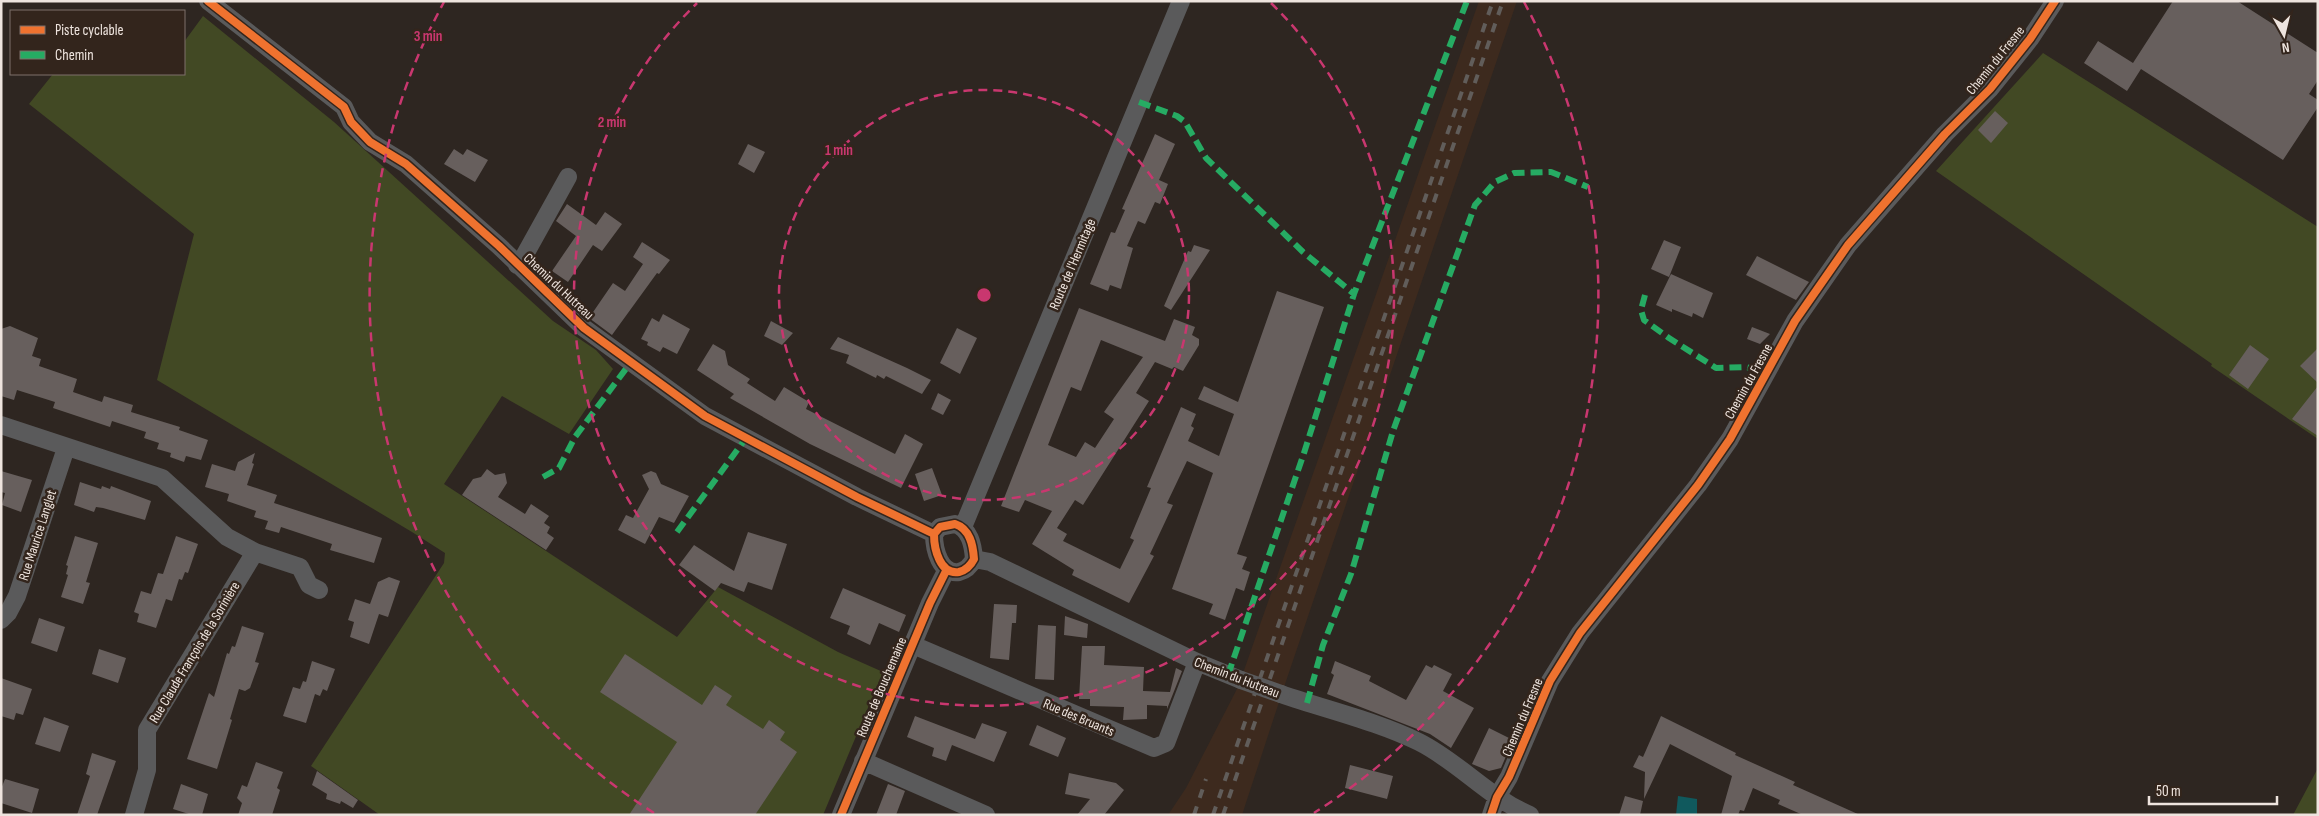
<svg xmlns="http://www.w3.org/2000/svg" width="2319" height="816" viewBox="0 0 2319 816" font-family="'Sofia Sans Condensed',sans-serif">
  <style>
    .built { fill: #3d2a1e }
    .green { fill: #424924 }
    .water { fill: #10595d }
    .building { fill: #675f5d; fill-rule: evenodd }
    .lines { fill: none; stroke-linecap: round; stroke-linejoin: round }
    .minor { stroke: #5a5a5b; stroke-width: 18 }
    .rail { stroke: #615d5a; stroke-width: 4; stroke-dasharray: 9 9; stroke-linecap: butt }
    .minor-bridge { stroke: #5a5a5b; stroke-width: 18 }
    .quiet { stroke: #26ab63; stroke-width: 6; stroke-dasharray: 12 6; stroke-linecap: butt }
    .cycleway-casing { stroke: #33251c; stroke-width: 11 }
    .cycleway { stroke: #ef722f; stroke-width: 8 }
    .ring { fill: none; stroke: #c9376f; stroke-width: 2.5; stroke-dasharray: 9 6 }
    .labels { text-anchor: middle; stroke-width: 5; stroke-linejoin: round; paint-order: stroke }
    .street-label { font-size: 14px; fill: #eee4de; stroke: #33251c }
    .centre { fill: #c9376f; stroke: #33251c; stroke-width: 2.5 }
    .ring-label { font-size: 15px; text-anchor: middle; font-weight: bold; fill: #c9376f; stroke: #33251c; stroke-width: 5; stroke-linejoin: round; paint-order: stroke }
  </style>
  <rect width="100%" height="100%" fill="#2e2621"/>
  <path class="built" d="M1479 1H1517L1283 690 1242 676Z
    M1239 685 1280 699 1242 815H1168L1186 788Z"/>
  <path class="green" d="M203 16 334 122 553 321 596 350 613 369 569 434 502 396 444 484 677 637 718 587 838 652 883 672 823 815H380L311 766 444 563 445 553 412 532 157 380 194 234 29 104 53 74H184V42Z
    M2043 53 2318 227V439L2211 366 2212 364 1936 171Z
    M2318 768V815H2293Z"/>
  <path class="water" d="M1678 796 1697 799V815H1676Z"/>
  <path class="building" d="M2173 1H2237L2318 53V80L2309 94 2318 100V107L2283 160 2141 69 2127 91 2084 63 2098 41 2133 63Z
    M1995 111 2008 123 1991 143 1978 130Z
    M1155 134 1175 144 1159 180 1168 184 1160 204 1155 202 1145 224 1138 221 1127 246 1133 248 1121 289 1110 285 1108 291 1090 284 1111 232 1115 233 1125 210 1122 209Z
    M748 144 765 152 754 173 738 164Z
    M454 149 463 155 467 149 488 160 475 182 444 164Z
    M567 204 596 225 605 212 622 224 602 251 593 245 568 282 552 271 576 236 556 221Z
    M1664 240 1681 247 1669 277 1651 269Z
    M642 242 670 260 659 274 657 273 612 335 589 318 613 283 625 291 643 264 633 257Z
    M1194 245 1210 250 1171 310 1164 306 1188 251 1191 252Z
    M1757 256 1809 282 1796 300 1746 275Z
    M1671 274 1713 293 1703 318 1693 313 1692 317 1672 309V312L1656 305Z
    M1277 291 1324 307 1237 554 1247 557 1242 569 1250 572 1244 591 1236 588 1225 620 1209 614 1213 604 1172 589 1213 473 1187 461 1167 503 1173 505 1150 554 1154 556 1129 603 1072 575 1074 570 1032 544 1052 511 1025 500 1019 512 1001 506 1079 308 1165 341 1174 319 1195 327 1192 335 1199 339V345L1183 371 1174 367 1172 369 1155 362 1136 393 1149 401 1083 505 1075 500 1057 528 1067 534 1063 541 1120 569 1134 540 1130 538 1151 488 1147 487 1181 407 1196 414 1191 426 1194 428 1188 441 1219 456 1234 414 1198 399 1204 386 1238 402ZM1101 340 1143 357 1104 412 1114 419 1095 448 1085 442 1076 457 1048 445 1071 387 1081 391Z
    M663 314 690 329 677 354 663 347 660 352 647 345 648 342 641 339 652 318 659 322Z
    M771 321 793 333 782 345 764 336Z
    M10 326 38 338 32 356 41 359 39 366 77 379 73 392 102 402 104 396 133 405 131 412 180 427 179 430 208 440 201 460 186 456 184 462 170 457 171 453 157 449 159 443 144 438 146 432 112 421 110 427 53 408 55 402 17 390 14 400 1 396V329Z
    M1752 327 1770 334 1760 344 1747 339Z
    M957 328 977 338 960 374 940 363Z
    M838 337 907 368 931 380 922 394 886 376 884 379 877 375 876 378 846 363 849 355 830 349Z
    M713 344 725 351 728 365 750 379 747 383 775 401 784 387 809 402 806 409 895 454 905 434 923 444 901 488 810 444 730 398 734 394 697 370Z
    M2250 345 2269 359 2248 389 2229 375Z
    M2318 348V383L2300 366Z
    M2318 386V436L2292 419Z
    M938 393 951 400 943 415 931 409Z
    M255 453 252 463 254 464 247 485 277 495 274 503 382 538 374 563 330 550 332 544 281 527 279 533 265 529 268 521 254 517 256 511 227 501 229 494 205 487 212 464 235 471 238 462Z
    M932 468 942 495 924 501 915 474Z
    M487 469 495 475 505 473 507 483 498 497 525 514 531 504 549 516 544 523 550 527 547 533 554 538 546 550 462 495 473 479 481 477Z
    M1 471 32 480 21 512 2 505 5 493 1 492Z
    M651 471 656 473 661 484 689 496 674 523 659 517 645 544 618 530 626 515 633 518 649 489 642 475Z
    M80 482 101 489 102 486 110 489 111 486 151 501 145 520 103 508 96 507 94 512 74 505Z
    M748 532 787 544 772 590 748 582 744 592 721 583 715 591 679 565 694 545 734 571Z
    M75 536 98 543 86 582 90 583 83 604 61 597 68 575 66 574 68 566 66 565Z
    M176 536 198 544 188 573 185 572 182 580 179 579 172 601 166 599 156 628 137 622 139 614 134 612 141 591 151 594 158 573 163 574Z
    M389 577 400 581 388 617 379 614 369 644 350 637 354 622 348 620 355 599 370 604 378 582Z
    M843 588 906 615 899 632 879 623 870 645 847 634 850 626 830 618Z
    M994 604 1017 605 1016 623H1012L1009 660 990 658Z
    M1065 616 1088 624 1087 638 1064 635Z
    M39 618 65 627 57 652 31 643Z
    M1038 625 1056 626 1054 680 1035 679Z
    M242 626 264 633 255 662 259 663 250 688 245 691 239 689 230 719 232 720 217 769 187 759 209 693 214 697 227 653 229 654 232 646 235 647Z
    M1082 646H1105L1104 665 1144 667 1143 691 1170 692 1176 668 1182 671 1167 709V706L1147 705V719L1123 720 1124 707 1090 706V699H1079Z
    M99 649 126 658 118 683 92 674Z
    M625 654 702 705 715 685 732 696 726 705 763 729 769 720 785 732 780 740 797 752 755 815H629L677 742 600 692Z
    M312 661 335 669 327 691 323 689 320 696 315 694 306 723 283 716 293 687 300 689 303 681 306 682Z
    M1335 661 1371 676 1369 681 1406 700 1426 665 1432 668 1434 665 1452 674 1443 691 1474 708 1451 748 1430 734 1327 694 1334 675 1331 673Z
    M1 678 32 689 23 715 16 713 14 720 1 716Z
    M915 716 975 739 982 723 1007 732 994 762 952 745 946 761 932 756 934 748 907 737Z
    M1661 716 1736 753 1735 755 1795 782 1793 785 1860 815H1803L1778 804 1780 800 1753 788 1744 811 1740 810 1738 815H1721L1732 776 1670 744 1644 799 1645 772 1633 767 1639 755 1643 757Z
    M44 717 69 726 60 752 35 744Z
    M1037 725 1066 738 1058 757 1029 745Z
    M1489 728 1513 740 1501 768 1489 771 1472 764Z
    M92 753 116 761 97 815H77L90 776 86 774Z
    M256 762 283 772 277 788 280 790 272 815H238L242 803 237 798 242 785 247 787Z
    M1350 765 1393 776 1387 799 1345 788Z
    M317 771 358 800 353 808 341 801 340 804 326 799 327 794 312 785Z
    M1069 773 1116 783 1124 790 1104 815H1077L1090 799 1065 794Z
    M5 779 39 789 32 813 1 803V789Z
    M181 784 208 794 202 815H192L173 809Z
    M888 784 905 791 896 815H876Z
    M1625 796 1643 801 1640 815H1619Z"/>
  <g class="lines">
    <path class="minor" d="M208 1 344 107 351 122 370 142 406 164 499 246 584 328 705 416 857 497 934 534
      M517 265 523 258 568 177
      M1 425 162 478 227 537 255 552 300 567 309 585 319 590
      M955 524C970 529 973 545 974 559 971 565 967 570 959 572 940 575 934 549 934 534L940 527Z
      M963 527 1181 1
      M974 559 990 562 1197 662 1241 680
      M1 620 8 613 17 596 66 448
      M913 645 1154 748 1166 743 1197 662
      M1281 694C1327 710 1376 721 1419 742 1459 762 1489 798 1530 815
      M863 761 986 815
      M134 815 147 770V730L255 552
      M841 815 930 603 946 571
      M1491 815 1497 797 1509 777 1550 681 1580 633 1698 485 1730 439 1795 321 1848 245 1945 134 1990 89 2030 39 2055 1"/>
    <path class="rail" d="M1194 815 1206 779
      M1213 815 1493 1
      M1223 815 1503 1"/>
    <path class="minor-bridge" d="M1241 680 1281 694"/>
    <path class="quiet" d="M1139 102 1177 116 1185 122 1206 158 1303 252 1354 294
      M1645 295 1641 310 1644 320 1669 338 1716 368 1746 367 1767 372
      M543 477 559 468 575 437 631 362
      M677 532 746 438
      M1228 675 1304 453 1354 294 1467 1
      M1307 703 1323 645 1351 574 1393 431 1475 205 1495 182 1514 173 1551 172 1588 187"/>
    <defs>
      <path id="cycleway" d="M208 1 344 107 351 122 370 142 406 164 499 246 584 328 705 416 857 497 934 534
        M955 524C970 529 973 545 974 559 971 565 967 570 959 572 940 575 934 549 934 534L940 527Z
        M841 815 930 603 946 571
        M1491 815 1497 797 1509 777 1550 681 1580 633 1698 485 1730 439 1795 321 1848 245 1945 134 1990 89 2030 39 2055 1"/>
    </defs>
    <use href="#cycleway" class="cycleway-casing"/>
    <use href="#cycleway" class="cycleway"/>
  </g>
  <g class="ring">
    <circle cx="984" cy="295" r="205"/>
    <path d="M1271 3A410 410 0 1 1 697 3"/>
    <path d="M654 813A614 614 0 0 1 444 2M1524 2A614 614 0 0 1 1314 813"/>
  </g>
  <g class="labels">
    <g class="street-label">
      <text transform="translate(1995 60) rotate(-51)" y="5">Chemin du Fresne</text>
      <text transform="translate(1072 264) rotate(-67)" y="5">Route de l'Hermitage</text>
      <text transform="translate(559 286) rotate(43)" y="5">Chemin du Hutreau</text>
      <text transform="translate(1748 381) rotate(-61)" y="5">Chemin du Fresne</text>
      <text transform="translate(37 535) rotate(-72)" y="5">Rue Maurice Langlet</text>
      <text transform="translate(194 652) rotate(-59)" y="5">Rue Claude François de la Sorinière</text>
      <text transform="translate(1237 677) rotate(21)" y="5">Chemin du Hutreau</text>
      <text transform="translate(881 687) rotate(-67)" y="5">Route de Bouchemaine</text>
      <text transform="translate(1079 717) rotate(23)" y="5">Rue des Bruants</text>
      <text transform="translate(1522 717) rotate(-67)" y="5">Chemin du Fresne</text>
    </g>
  </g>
  <circle cx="984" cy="295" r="8" class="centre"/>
  <g class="ring-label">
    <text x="428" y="41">3 min</text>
    <text x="612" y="127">2 min</text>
    <text x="839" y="155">1 min</text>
  </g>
  <rect width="2319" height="816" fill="none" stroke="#eee4de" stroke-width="5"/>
  <rect x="10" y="10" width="175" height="65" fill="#33251c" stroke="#7e716a"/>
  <rect x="20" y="26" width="25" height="8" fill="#ef722f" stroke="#7e716a"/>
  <text x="55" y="35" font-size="15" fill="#eee4de">Piste cyclable</text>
  <rect x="20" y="51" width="25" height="8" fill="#26ab63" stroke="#7e716a"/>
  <text x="55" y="60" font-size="15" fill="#eee4de">Chemin</text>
  <g transform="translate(2284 35) rotate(172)" stroke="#33251c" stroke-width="4" paint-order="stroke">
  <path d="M0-4L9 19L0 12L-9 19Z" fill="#eee4de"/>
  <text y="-8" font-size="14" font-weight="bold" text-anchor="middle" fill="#eee4de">N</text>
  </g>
  <path d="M2149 796v8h128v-8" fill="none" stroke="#eee4de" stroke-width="2.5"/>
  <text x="2156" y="796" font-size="15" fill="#eee4de" stroke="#33251c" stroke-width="4" paint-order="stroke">50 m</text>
</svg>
